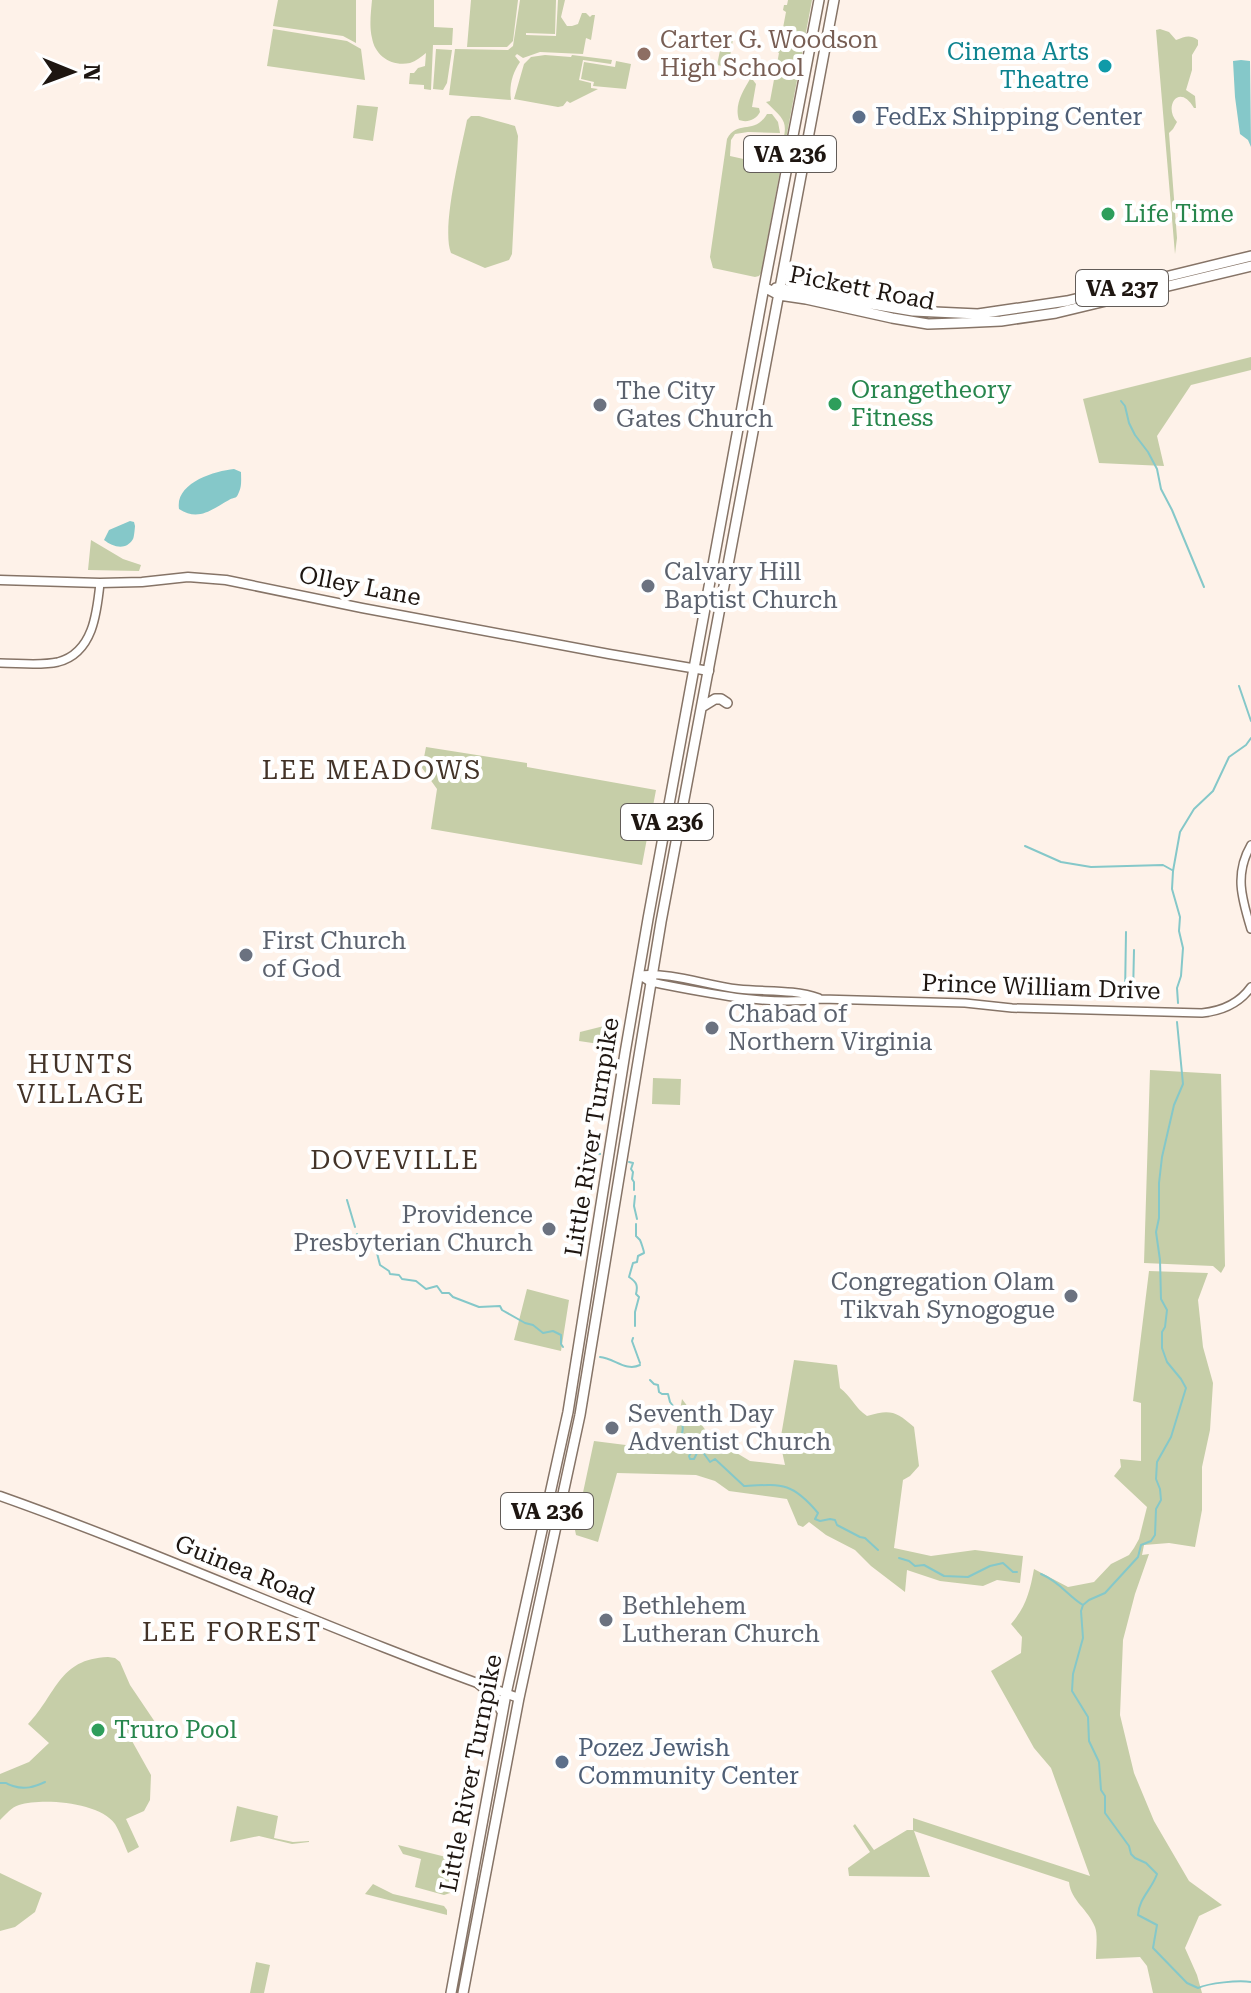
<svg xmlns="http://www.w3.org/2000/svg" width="1251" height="1993" viewBox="0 0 1251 1993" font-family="'Roboto Serif',serif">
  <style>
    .green { fill: #c6cea8 }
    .water { fill: #85c8c9 }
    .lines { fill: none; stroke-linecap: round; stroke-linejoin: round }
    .stream { stroke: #85c8c9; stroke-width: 2 }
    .tertiary-casing { stroke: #867467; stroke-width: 10 }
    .secondary-casing { stroke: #867467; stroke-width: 11 }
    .primary-casing { stroke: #867467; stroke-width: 12 }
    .tertiary { stroke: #fff; stroke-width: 7 }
    .secondary { stroke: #fff; stroke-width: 8 }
    .primary { stroke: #fff; stroke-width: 9 }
    .education-dot { fill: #8d6e63; stroke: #fff; stroke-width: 3 }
    .culture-dot { fill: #0f9aa8; stroke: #fff; stroke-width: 3 }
    .service-dot { fill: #5c6f8a; stroke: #fff; stroke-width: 3 }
    .leisure-dot { fill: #2e9e5b; stroke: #fff; stroke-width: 3 }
    .worship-dot { fill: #6b7280; stroke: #fff; stroke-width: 3 }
    .labels { text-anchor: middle; stroke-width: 8; stroke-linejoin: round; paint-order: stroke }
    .shield { fill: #fff; stroke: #625c58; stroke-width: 2 }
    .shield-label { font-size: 22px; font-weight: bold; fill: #1e1611 }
    .education-label { font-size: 24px; fill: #785e54; stroke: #fff; text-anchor: start }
    .culture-label { font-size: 24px; fill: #0d838f; stroke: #fff; text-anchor: end }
    .service-label { font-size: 24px; fill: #4e5e75; stroke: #fff; text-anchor: start }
    .leisure-label { font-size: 24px; fill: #27864d; stroke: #fff; text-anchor: start }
    .street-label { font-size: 24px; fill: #1e1611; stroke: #fff }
    .worship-label { font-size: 24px; fill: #5b616d; stroke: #fff; text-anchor: start }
    .neighbourhood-label { font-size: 26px; letter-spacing: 2px; fill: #433328; stroke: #fff }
  </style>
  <rect width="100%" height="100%" fill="#fef2e9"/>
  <path class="green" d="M278 0H356V43L343 36 273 26Z
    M372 0H434V27L453 28 452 45H433L431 90 424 89V85L409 84 410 73H414L418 68 425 66 426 53C421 57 416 61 410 63 392 67 375 56 372 38 369 26 371 12 372 0Z
    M471 0H518L513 41 507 47H467Z
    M520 0H556L555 34 526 33V35L556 36 558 0H565L561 17 567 26H572L578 24 582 13H586L590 17 592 15H595L591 40 586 38 583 54 540 52 523 58 517 54 515 56 520 62C512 74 509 86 511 100L449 95 455 49 508 50 513 46Z
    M788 0H812L761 273 759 276 755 277 713 268 710 257 727 139C738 119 754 136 767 114H772L778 122 780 133 748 132 735 134 731 140 730 156 748 160 749 156 758 157 760 151H769L766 159H764V163H751L777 167 779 157 771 154V152L780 153C788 122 788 123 766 102L770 101 779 53 775 50 779 49 786 12 783 10 784 5H787Z
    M273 29 347 41 361 49 365 80 267 66Z
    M1160 29 1169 32 1176 40C1185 37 1189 34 1198 40V45L1192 55V70L1186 90 1195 96 1196 108H1194C1179 82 1163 107 1177 122L1173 129 1169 133 1177 238 1175 254 1156 30Z
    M724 31 734 34 728 67 717 65Z
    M436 49 452 50 447 83 443 90 433 89Z
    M545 55 571 57 572 55 612 60 611 64 583 60 579 80 591 83V88L598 89 570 103 567 101 563 106 558 107 514 99 524 64 531 57Z
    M616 61 631 64 626 89 593 86 594 82 581 79 584 62 615 67Z
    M750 79 753 80 756 84 752 107 759 108 760 112C756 120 747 123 739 120 734 105 743 91 750 79Z
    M357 105 378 107 373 141 353 138Z
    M471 116H479L515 126 518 136 512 254 509 260 485 268 451 253C441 228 461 150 467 120Z
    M1251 357V370L1191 385 1157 436 1164 466 1099 463 1083 399Z
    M91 540 123 559 141 565 139 571 88 570Z
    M426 747 527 763V767L656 790 642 865 431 829 437 789 422 768Z
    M612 1024 606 1045 579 1041 580 1032Z
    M1150 1070 1221 1074 1225 1266 1221 1273 1213 1266 1144 1263Z
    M653 1078 681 1079 680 1105 652 1104Z
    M1149 1271 1208 1273 1198 1300 1203 1347 1213 1383 1210 1430 1202 1467V1510L1195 1547 1169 1543 1144 1545 1142 1555 1149 1554 1135 1594 1123 1640 1120 1715 1134 1773 1154 1821 1189 1881 1222 1905 1199 1916 1185 1948 1197 1975 1202 1993H1153L1147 1966 1140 1957 1096 1959C1096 1949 1098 1935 1095 1927 1088 1909 1071 1901 1069 1882L914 1831 930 1877 849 1876 848 1868 870 1852 853 1826 855 1824 874 1850 907 1830H913V1818L1090 1876 1051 1768 1034 1748 991 1671 1021 1653 1022 1637 1011 1624C1026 1607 1030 1591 1034 1569L1068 1587 1094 1582 1111 1564 1129 1555 1134 1548 1139 1539 1147 1507 1114 1476 1121 1467 1120 1459 1141 1461V1403L1133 1401Z
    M527 1289 569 1300 561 1351 514 1340Z
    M794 1360 837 1365 840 1388C851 1396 855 1408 867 1416 890 1409 896 1411 914 1427L919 1466 910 1476 903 1480 894 1548 931 1556 975 1550 1023 1556 1020 1583 997 1580 983 1586 940 1581 907 1570 905 1592 871 1566 855 1550 826 1535 809 1522 803 1527 798 1525 787 1499 729 1491 715 1481 696 1475 617 1473 598 1542 576 1535 575 1530 594 1441 673 1451 682 1399 707 1432 727 1442 735 1452 750 1461 785 1465 780 1442Z
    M108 1657 115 1658 120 1662 130 1685 157 1725 132 1741 151 1775 150 1800 144 1811 126 1819 139 1847 128 1853C124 1844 120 1832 115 1824 99 1802 43 1798 19 1805 12 1807 6 1814 0 1820V1774L29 1762 49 1743 28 1724C57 1694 58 1659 108 1657Z
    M237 1806 278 1816 274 1838 293 1842 309 1841V1842L292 1844 259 1836 230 1842Z
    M398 1845 458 1860 450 1893 444 1895 415 1887 421 1859 403 1854Z
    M0 1873 42 1893 35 1912 15 1927 0 1931Z
    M373 1884 393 1894 444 1906 447 1910V1915L365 1894Z
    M256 1962 270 1965 264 1993H250Z"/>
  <path class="water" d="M1241 60 1250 61 1251 147 1248 140 1240 134 1235 97 1233 61Z
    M234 469 241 472C241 478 242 486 239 492 236 500 236 496 229 500 212 509 199 522 179 509 175 483 214 471 234 469Z
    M130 521 134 522 135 526C135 527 134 538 133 539 126 551 113 547 104 540L109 530Z"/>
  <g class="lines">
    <path class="stream" d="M1121 401 1125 406 1129 423 1135 435 1148 452 1157 469 1161 489 1172 510 1204 587
      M1239 686 1251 721
      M1025 846 1061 862 1091 867 1163 865 1172 870
      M1125 995 1126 932
      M1133 995 1134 950
      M1178 1003 1177 988 1181 976 1183 948 1179 931 1180 917 1172 889 1173 871 1180 832 1194 809 1213 791 1229 757 1246 745 1251 738
      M1177 1022 1183 1084 1174 1105 1162 1157 1159 1183V1218L1156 1232 1160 1260 1161 1299 1167 1310 1165 1327 1162 1332V1348L1167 1362 1181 1379 1186 1388 1171 1437 1157 1462 1156 1479 1160 1489 1161 1500 1156 1509 1155 1535 1151 1541 1141 1545 1138 1557 1105 1593 1089 1600 1083 1605 1081 1611 1083 1638 1073 1674 1072 1691 1088 1717 1089 1741 1099 1762 1101 1790 1105 1796V1813L1129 1846 1131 1854 1135 1858 1146 1863 1157 1874C1152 1889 1139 1898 1138 1915L1157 1925 1153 1948 1187 1983 1198 1988C1209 1983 1238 1980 1251 1982
      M592 1146 596 1152 600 1154
      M629 1162 633 1163 631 1169 633 1172 632 1179 634 1182V1190
      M635 1196 634 1206 637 1219
      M347 1200 355 1227
      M357 1234V1244L376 1249 380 1265 389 1271 390 1274 399 1275 402 1279 416 1281 426 1289 437 1286 442 1293H449L453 1297 479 1307 500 1306 502 1310 525 1323 533 1325 543 1333 553 1331 561 1335V1344L563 1347
      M635 1326V1312L639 1297 636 1294C638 1286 637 1282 629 1277L633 1263 637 1262 638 1256 644 1253C644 1251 641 1242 640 1240L636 1236V1224
      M633 1338 632 1341 640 1363
      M600 1357C614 1358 626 1372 640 1365
      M650 1380 654 1384 658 1385 659 1392 662 1394H668L670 1402 674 1407 675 1414C687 1423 683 1434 677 1446L681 1450 688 1447 692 1452 689 1456 690 1459H694L698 1451H702L710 1462 715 1459 744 1486C782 1484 792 1482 818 1513L815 1519 820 1521 830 1519 835 1520 837 1525 860 1537 865 1538 878 1550
      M899 1558 909 1561 915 1566 924 1565 944 1576 968 1577 990 1566 1003 1563 1013 1572H1017
      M1041 1574C1060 1582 1067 1595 1083 1605
      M0 1783C12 1783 1 1782 13 1786 25 1790 34 1787 45 1782"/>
    <defs>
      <path id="tertiary" d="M0 663C18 663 40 666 58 662 93 653 97 613 100 583
        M1251 845C1234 874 1242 899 1251 929
        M639 975 650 982C707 993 763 1006 821 999L965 1003 1012 1008 1202 1013C1222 1011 1239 1004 1251 987
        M639 975C672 972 705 985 738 989 765 992 793 989 819 998"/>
      <path id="secondary" d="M0 580 100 583 142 582 188 577 226 580 362 608 609 654 709 671
        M0 1496C175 1558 344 1637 519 1698"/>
      <path id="primary" d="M787 266 792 280 806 290
        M764 287 779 295 806 299 892 318 928 324 957 323 1001 321 1056 313 1251 266
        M776 288 913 311 978 314 1067 301 1251 256
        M702 707 715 699H721L727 703
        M478 1683 498 1700 501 1710
        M451 1993 506 1694 568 1412 625 1053 648 919 764 287 819 0
        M463 1993 519 1698 580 1415 661 922 834 0"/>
    </defs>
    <use href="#tertiary" class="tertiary-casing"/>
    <use href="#secondary" class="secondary-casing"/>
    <use href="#primary" class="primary-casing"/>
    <use href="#tertiary" class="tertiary"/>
    <use href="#secondary" class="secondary"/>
    <use href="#primary" class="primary"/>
  </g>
  <circle class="education-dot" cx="644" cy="54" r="8"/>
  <circle class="culture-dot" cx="1105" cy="66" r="8"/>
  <g class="service-dot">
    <circle cx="859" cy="117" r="8"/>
    <circle cx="562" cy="1762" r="8"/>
  </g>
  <g class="leisure-dot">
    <circle cx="1108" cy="214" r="8"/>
    <circle cx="835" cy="404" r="8"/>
    <circle cx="98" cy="1730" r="8"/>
  </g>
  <g class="worship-dot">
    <circle cx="600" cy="405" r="8"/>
    <circle cx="648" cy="586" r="8"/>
    <circle cx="246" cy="955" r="8"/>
    <circle cx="712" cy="1028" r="8"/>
    <circle cx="549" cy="1229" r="8"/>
    <circle cx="1071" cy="1296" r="8"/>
    <circle cx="612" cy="1428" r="8"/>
    <circle cx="606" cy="1620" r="8"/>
  </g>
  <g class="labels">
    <g class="shield">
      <rect x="744" y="136" width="92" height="36" rx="6"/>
      <rect x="1076" y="270" width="92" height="36" rx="6"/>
      <rect x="621" y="804" width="92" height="36" rx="6"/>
      <rect x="501" y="1493" width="92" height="36" rx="6"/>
    </g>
    <g class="shield-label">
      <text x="790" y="162">VA 236</text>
      <text x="1122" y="296">VA 237</text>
      <text x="667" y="830">VA 236</text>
      <text x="547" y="1519">VA 236</text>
    </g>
    <g class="education-label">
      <text x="660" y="48">Carter G. Woodson<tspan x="660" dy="28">High School</tspan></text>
    </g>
    <g class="culture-label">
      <text x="1089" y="60">Cinema Arts<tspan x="1089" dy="28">Theatre</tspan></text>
    </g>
    <g class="service-label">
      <text x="875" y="125">FedEx Shipping Center</text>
      <text x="578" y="1756">Pozez Jewish<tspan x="578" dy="28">Community Center</tspan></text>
    </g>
    <g class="leisure-label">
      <text x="1124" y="222">Life Time</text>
      <text x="851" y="398">Orangetheory<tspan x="851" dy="28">Fitness</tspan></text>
      <text x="114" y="1738">Truro Pool</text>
    </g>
    <g class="street-label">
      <text transform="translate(862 288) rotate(11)" y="8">Pickett Road</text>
      <text transform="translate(360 586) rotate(11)" y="8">Olley Lane</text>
      <text transform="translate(1041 987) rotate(2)" y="8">Prince William Drive</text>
      <text transform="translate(592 1137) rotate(-81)" y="8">Little River Turnpike</text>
      <text transform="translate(245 1570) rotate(22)" y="8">Guinea Road</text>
      <text transform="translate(471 1773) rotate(-79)" y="8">Little River Turnpike</text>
    </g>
    <g class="worship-label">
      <text x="616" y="399">The City<tspan x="616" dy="28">Gates Church</tspan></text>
      <text x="664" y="580">Calvary Hill<tspan x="664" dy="28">Baptist Church</tspan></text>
      <text x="262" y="949">First Church<tspan x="262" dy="28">of God</tspan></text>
      <text x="728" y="1022">Chabad of<tspan x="728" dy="28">Northern Virginia</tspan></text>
      <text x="533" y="1223" text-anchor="end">Providence<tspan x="533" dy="28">Presbyterian Church</tspan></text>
      <text x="1055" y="1290" text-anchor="end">Congregation Olam<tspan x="1055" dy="28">Tikvah Synogogue</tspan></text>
      <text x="628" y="1422">Seventh Day<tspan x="628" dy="28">Adventist Church</tspan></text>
      <text x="622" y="1614">Bethlehem<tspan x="622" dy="28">Lutheran Church</tspan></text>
    </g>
    <g class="neighbourhood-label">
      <text x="372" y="779">LEE MEADOWS</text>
      <text x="81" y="1073">HUNTS<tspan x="81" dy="30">VILLAGE</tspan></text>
      <text x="395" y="1169">DOVEVILLE</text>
      <text x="232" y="1641">LEE FOREST</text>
    </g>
  </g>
  <g transform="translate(72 72) rotate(91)" stroke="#ffffff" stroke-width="6" paint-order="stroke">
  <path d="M0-6L14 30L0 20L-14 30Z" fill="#1e1611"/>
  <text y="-12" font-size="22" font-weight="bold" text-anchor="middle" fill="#1e1611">N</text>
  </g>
</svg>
